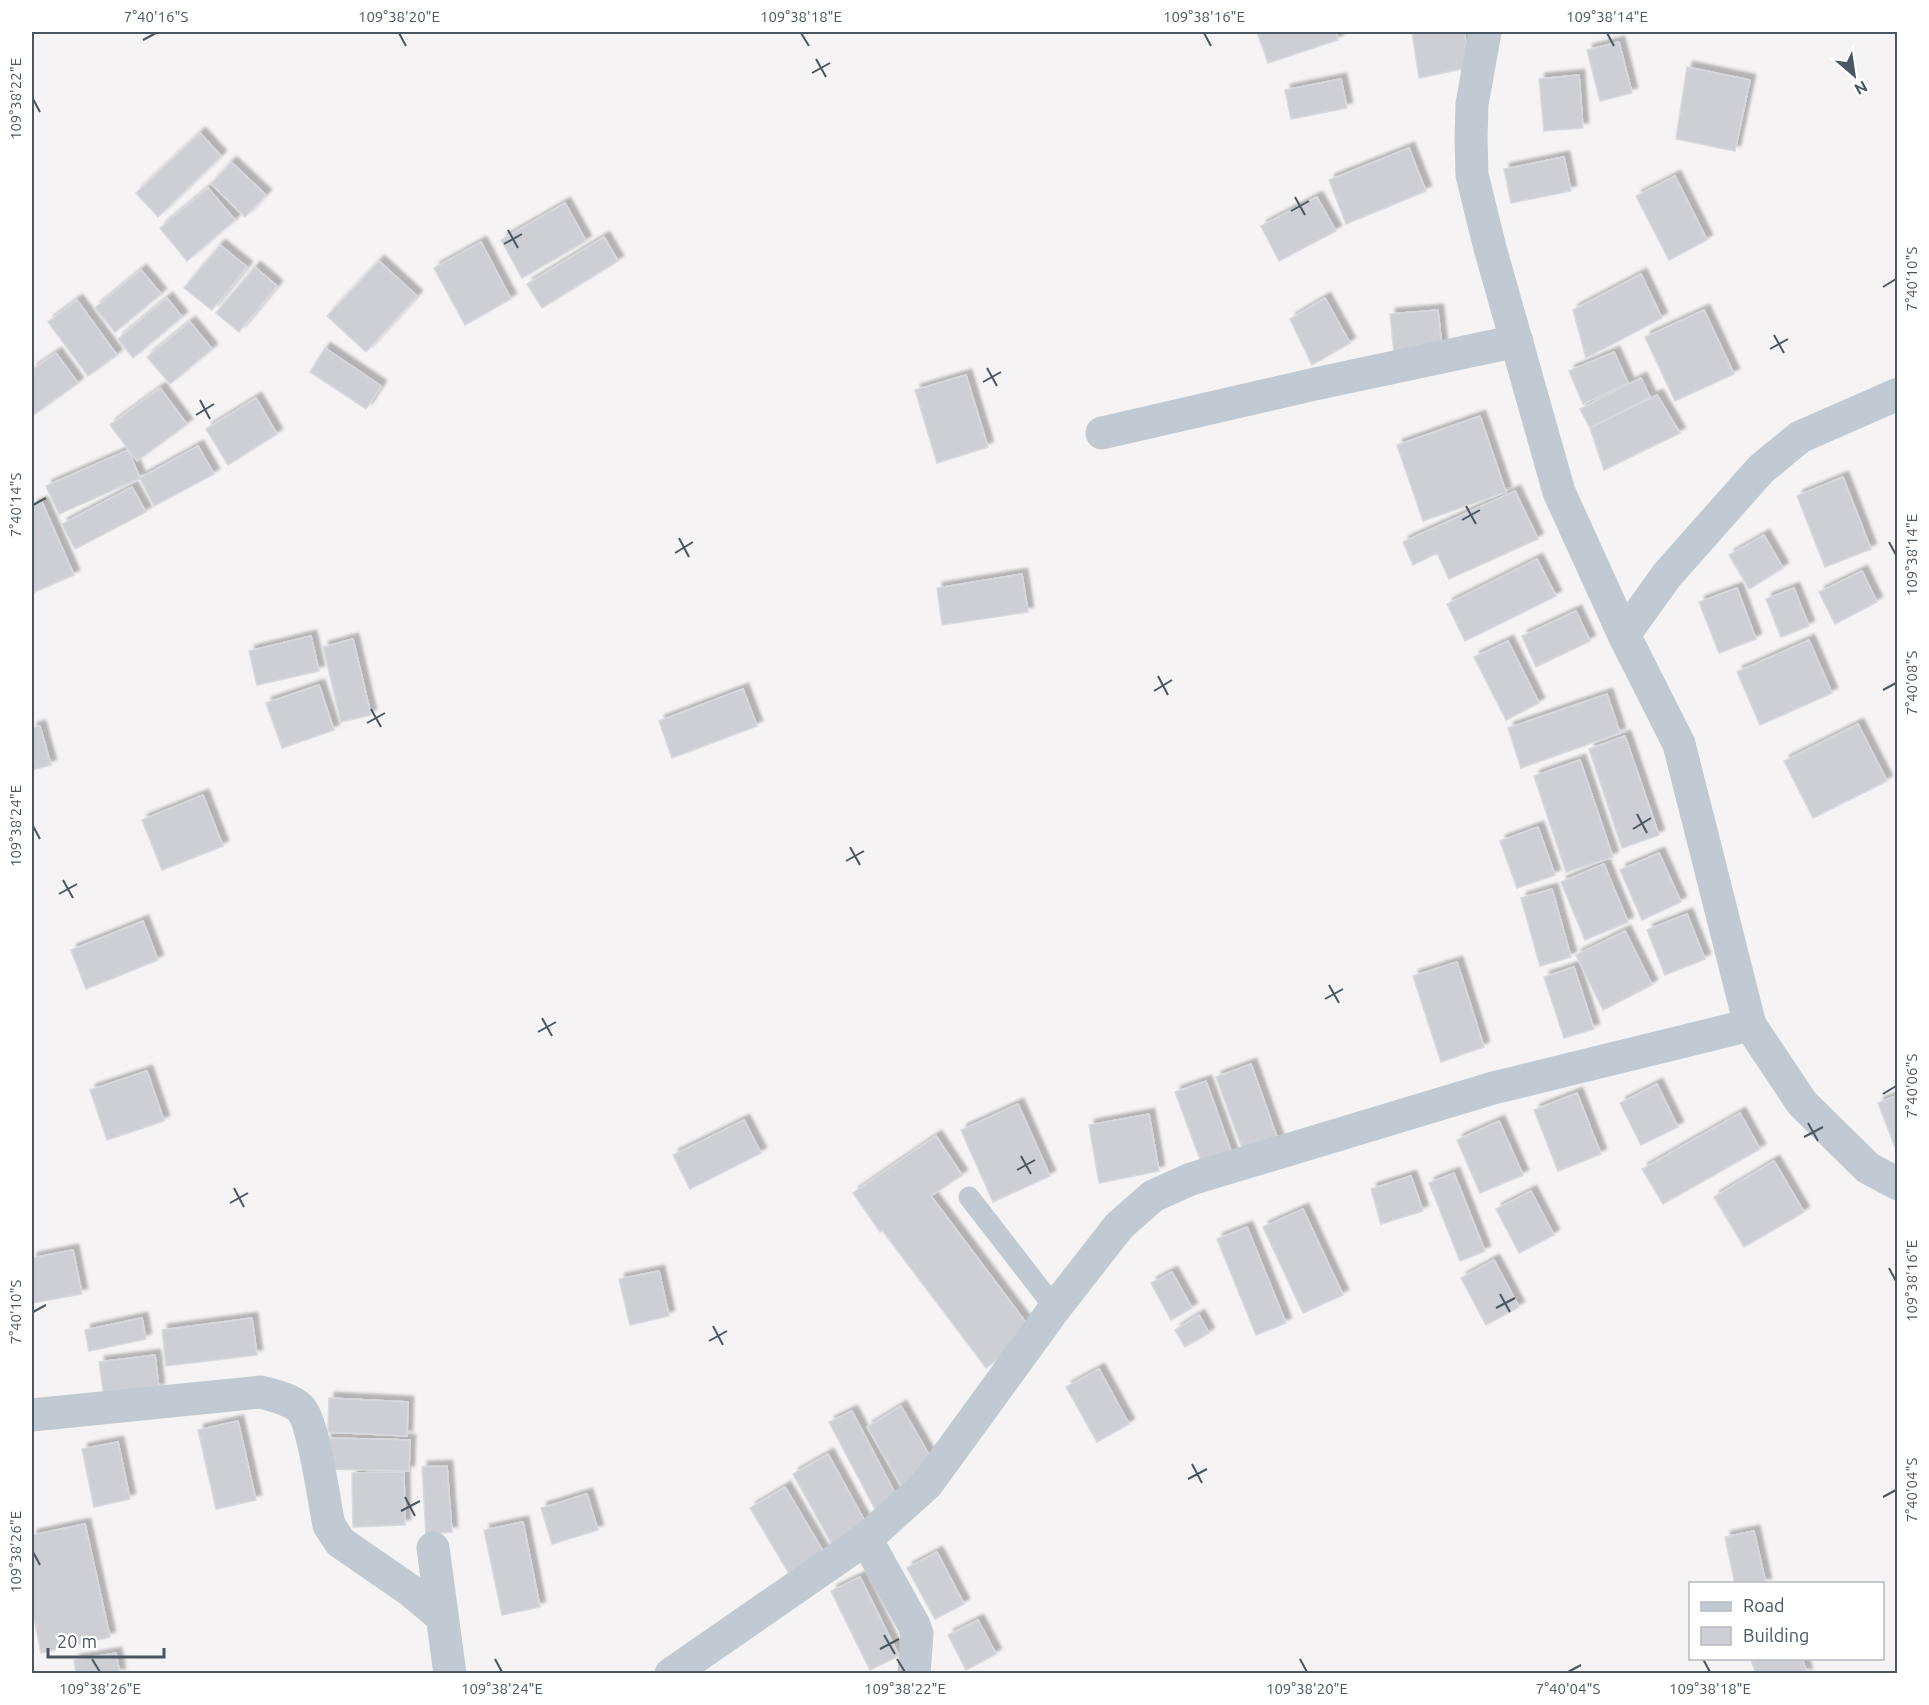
<svg xmlns="http://www.w3.org/2000/svg" width="1929" height="1705" viewBox="0 0 1929 1705" font-family="Ubuntu,sans-serif">
  <style>
    .building { fill: #cdcfd5; stroke: #d7d9de; stroke-width: 1.5; filter: url(#shadow) }
    .lines { fill: none; stroke-linecap: round; stroke-linejoin: round }
    .service { stroke: #c1cad2; stroke-width: 21 }
    .minor { stroke: #c1cad2; stroke-width: 33 }
    .ticks { fill: none; stroke: #4a5661; stroke-width: 2 }
    .neatline { fill: none; stroke: #4a5661; stroke-width: 2 }
    .ticks-label { font-size: 15px; text-anchor: middle; fill: #4a5661 }
  </style>
  <defs>
    <filter id="shadow"><feDropShadow dx="5.5" dy="-5.5" stdDeviation="1.5" flood-color="#0004"/></filter>
  </defs>
  <rect width="100%" height="100%" fill="#f5f3f3"/>
  <path class="building" d="M1257 32H1336L1338 40 1268 63Z
    M1412 32H1464L1471 67 1419 78Z
    M1619 42 1632 93 1600 101 1587 50Z
    M1687 67 1750 80 1735 151 1676 139Z
    M1579 75 1583 128 1544 131 1539 79Z
    M1341 79 1347 108 1291 119 1285 90Z
    M200 133 221 156 158 217 136 193Z
    M1409 148 1426 191 1346 224 1329 180Z
    M1564 157 1571 191 1511 203 1504 169Z
    M231 162 266 195 245 217 211 184Z
    M1675 176 1707 240 1669 260 1636 196Z
    M208 188 235 220 187 261 160 228Z
    M1317 197 1336 231 1279 261 1261 226Z
    M565 203 586 241 522 278 501 240Z
    M604 237 618 261 542 308 527 284Z
    M481 242 511 299 465 325 434 268Z
    M220 245 247 267 212 310 184 288Z
    M379 261 417 296 366 352 327 316Z
    M255 267 277 286 239 332 216 313Z
    M141 270 161 294 115 332 95 308Z
    M1641 274 1662 318 1586 358 1573 310Z
    M167 298 182 317 133 358 118 339Z
    M1325 298 1350 343 1312 365 1290 319Z
    M77 300 117 355 88 376 48 322Z
    M1438 310 1442 348 1394 353 1390 314Z
    M1704 310 1734 374 1675 401 1645 337Z
    M190 322 212 349 170 384 147 357Z
    M325 348 381 386 366 409 310 372Z
    M1614 352 1628 383 1583 404 1569 371Z
    M56 353 78 383 32 416V370Z
    M966 375 988 447 937 463 915 390Z
    M1641 378 1650 397 1590 428 1580 409Z
    M160 388 187 424 137 461 110 425Z
    M1657 395 1680 433 1604 470 1590 428Z
    M256 398 277 434 228 465 206 429Z
    M1480 416 1506 492 1423 521 1397 445Z
    M198 446 214 474 154 506 140 478Z
    M128 450 140 478 59 514 46 486Z
    M1843 477 1871 549 1825 567 1797 496Z
    M132 487 146 512 75 549 62 524Z
    M1515 491 1538 539 1449 579 1437 553 1413 565 1403 542Z
    M42 502 74 575 32 593V506Z
    M1764 535 1783 568 1749 589 1729 555Z
    M1537 559 1556 596 1465 641 1447 604Z
    M1862 571 1877 602 1835 624 1819 592Z
    M1022 574 1028 612 942 625 937 588Z
    M1737 588 1756 639 1719 653 1699 602Z
    M1794 588 1809 626 1781 637 1766 599Z
    M1576 611 1590 641 1536 667 1522 636Z
    M311 636 319 671 257 685 249 651Z
    M353 639 371 715 341 722 323 647Z
    M1809 640 1832 693 1760 725 1737 672Z
    M1508 641 1539 703 1506 720 1474 657Z
    M319 685 334 730 282 748 266 703Z
    M743 689 757 726 672 758 659 721Z
    M1607 694 1620 733 1521 768 1508 728Z
    M1858 724 1887 781 1813 818 1784 761Z
    M40 726 51 765 32 770V728Z
    M1625 736 1659 835 1622 848 1589 749Z
    M1580 760 1613 857 1566 872 1534 776Z
    M203 795 223 846 162 870 142 820Z
    M1538 827 1555 875 1517 888 1500 841Z
    M1659 853 1681 902 1642 920 1620 870Z
    M1604 864 1628 922 1585 940 1561 882Z
    M1552 889 1571 957 1540 966 1521 898Z
    M1687 914 1705 959 1665 975 1647 930Z
    M143 921 158 960 86 989 71 950Z
    M1625 931 1652 985 1603 1010 1576 955Z
    M1457 962 1484 1047 1441 1062 1413 976Z
    M1574 967 1594 1029 1564 1038 1544 977Z
    M1251 1064 1281 1148 1247 1161 1216 1077Z
    M147 1071 164 1121 107 1140 90 1090Z
    M1206 1081 1234 1159 1204 1170 1175 1092Z
    M1657 1084 1678 1127 1641 1145 1620 1103Z
    M1577 1093 1601 1154 1558 1171 1534 1110Z
    M1898 1095V1146L1895 1147 1878 1103Z
    M1018 1104 1050 1176 993 1202 961 1130Z
    M1740 1113 1760 1149 1663 1204 1642 1169Z
    M1149 1114 1159 1171 1099 1183 1089 1125Z
    M744 1120 761 1153 690 1189 673 1155Z
    M1499 1121 1523 1175 1480 1193 1457 1140Z
    M936 1136 962 1175 931 1196 1033 1332 986 1368 882 1230 880 1232 853 1193Z
    M1774 1161 1804 1212 1744 1247 1714 1197Z
    M1454 1173 1485 1251 1460 1261 1429 1183Z
    M1411 1176 1423 1211 1381 1224 1371 1189Z
    M1531 1191 1554 1235 1519 1253 1496 1209Z
    M1303 1209 1343 1295 1303 1313 1263 1227Z
    M1247 1227 1286 1323 1256 1335 1217 1239Z
    M73 1250 82 1294 32 1303V1258Z
    M1494 1260 1519 1307 1486 1325 1461 1278Z
    M659 1271 669 1316 630 1325 619 1279Z
    M1172 1272 1192 1308 1171 1320 1151 1283Z
    M1199 1315 1209 1333 1185 1347 1175 1330Z
    M142 1318 146 1339 89 1351 85 1330Z
    M252 1318 257 1355 166 1366 162 1330Z
    M155 1355 159 1389 104 1397 99 1362Z
    M1099 1369 1129 1424 1097 1442 1066 1387Z
    M329 1398 408 1402 407 1436 328 1432Z
    M901 1406 936 1467 902 1487 867 1427Z
    M852 1411 899 1501 877 1513 829 1422Z
    M238 1421 256 1500 216 1509 198 1430Z
    M326 1438 410 1440 409 1471 325 1469Z
    M118 1442 130 1499 94 1507 82 1449Z
    M828 1454 868 1527 833 1546 793 1474Z
    M447 1466 452 1532 426 1534 422 1467Z
    M404 1472 405 1525 353 1527 352 1473Z
    M785 1487 826 1556 791 1577 750 1508Z
    M587 1494 598 1530 552 1544 541 1508Z
    M523 1522 540 1607 502 1615 484 1530Z
    M85 1524 110 1637 41 1653 32 1608V1535Z
    M1754 1531 1766 1584H1735L1725 1537Z
    M937 1552 964 1604 935 1619 907 1568Z
    M860 1577 899 1656 870 1670 831 1591Z
    M978 1620 996 1654 966 1670 948 1635Z
    M116 1653 120 1674H76L74 1660Z
    M1756 1658H1802L1807 1674H1756L1751 1660Z"/>
  <g class="lines">
    <path class="service" d="M969 1197 1055 1308"/>
    <path class="minor" d="M1485 32 1472 104 1471 138 1472 175 1490 248 1559 492 1624 635 1679 744 1750 1025 1802 1103 1868 1168 1898 1184
      M1102 433 1315 384 1517 341
      M1624 635 1667 575 1761 469 1800 437 1898 394
      M32 1415 261 1392C275 1396 290 1399 300 1408 314 1422 324 1502 329 1525L340 1542 411 1591 441 1616
      M866 1539 914 1625 917 1634 914 1674
      M433 1548 450 1674
      M671 1674 866 1539 927 1484 1055 1308 1119 1226 1153 1196 1191 1179 1493 1088 1750 1025"/>
  </g>
  <path class="ticks" d="M399 33 406 46M801 33 809 46M1204 33 1211 46M1607 33 1614 46M143 40 156 33M816 59 826 77M812 73 830 63M33 99 40 112M1295 197 1305 215M1291 211 1309 201M508 230 518 248M504 244 522 234M1883 287 1896 279M1774 335 1784 353M1770 349 1788 339M987 368 997 386M983 382 1001 372M200 400 210 419M196 415 214 404M33 505 46 498M1466 506 1476 524M1462 520 1480 510M679 538 689 557M1889 542 1896 555M675 553 693 542M1158 676 1168 695M1883 690 1896 683M1154 691 1172 680M371 709 381 727M367 723 385 713M1637 814 1647 833M33 826 40 839M1633 829 1651 818M850 847 860 865M846 861 864 851M63 880 73 898M59 894 77 884M1329 985 1339 1003M1325 999 1343 989M542 1018 552 1036M538 1032 556 1022M1883 1094 1896 1086M1808 1123 1818 1141M1804 1137 1823 1127M1021 1156 1031 1174M1017 1170 1035 1160M234 1188 244 1207M230 1203 248 1193M1889 1268 1896 1281M1500 1294 1510 1312M1496 1308 1515 1298M33 1312 46 1305M713 1326 723 1345M709 1341 727 1331M1192 1464 1202 1483M1188 1479 1207 1469M405 1497 415 1516M1883 1497 1896 1490M401 1511 420 1501M33 1552 40 1565M884 1635 895 1654M880 1649 899 1639M92 1659 100 1672M495 1659 502 1672M897 1659 905 1672M1300 1659 1307 1672M1703 1659 1710 1672M1568 1672 1581 1665"/>
  <rect width="1929" height="1705" fill="none" stroke="#ffffff" stroke-width="66"/>
  <rect x="1689" y="1582" width="195" height="78" fill="#ffffff" stroke="#b7bbc0" stroke-width="1.5"/>
  <rect x="1701" y="1602" width="30" height="9" fill="#c1cad2" stroke="#b7bbc0" stroke-width="1.5"/>
  <text x="1743" y="1612" font-size="18" fill="#4a5661">Road</text>
  <rect x="1701" y="1627" width="30" height="18" fill="#cdcfd5" stroke="#b7bbc0" stroke-width="1.5"/>
  <text x="1743" y="1642" font-size="18" fill="#4a5661">Building</text>
  <g transform="translate(1854 75) rotate(151)" stroke="#ffffff" stroke-width="4.5" paint-order="stroke">
  <path d="M0-4.5L10 22L0 15L-10 22Z" fill="#4a5661"/>
  <text y="-9" font-size="16" font-weight="bold" text-anchor="middle" fill="#4a5661">N</text>
  </g>
  <path d="M48 1648v9h116v-9" fill="none" stroke="#4a5661" stroke-width="3"/>
  <text x="57" y="1648" font-size="18" fill="#4a5661" stroke="#ffffff" stroke-width="4.5" paint-order="stroke">20 m</text>
  <rect x="33" y="33" width="1863" height="1639" class="neatline"/>
  <g class="ticks-label">
    <text x="156" y="22">7°40'16"S</text>
    <text x="399" y="22">109°38'20"E</text>
    <text x="801" y="22">109°38'18"E</text>
    <text x="1204" y="22">109°38'16"E</text>
    <text x="1607" y="22">109°38'14"E</text>
    <text transform="translate(16 99) rotate(-90)" y="5">109°38'22"E</text>
    <text transform="translate(1912 279) rotate(-90)" y="5">7°40'10"S</text>
    <text transform="translate(16 505) rotate(-90)" y="5">7°40'14"S</text>
    <text transform="translate(1912 555) rotate(-90)" y="5">109°38'14"E</text>
    <text transform="translate(1912 683) rotate(-90)" y="5">7°40'08"S</text>
    <text transform="translate(16 826) rotate(-90)" y="5">109°38'24"E</text>
    <text transform="translate(1912 1086) rotate(-90)" y="5">7°40'06"S</text>
    <text transform="translate(1912 1281) rotate(-90)" y="5">109°38'16"E</text>
    <text transform="translate(16 1312) rotate(-90)" y="5">7°40'10"S</text>
    <text transform="translate(1912 1490) rotate(-90)" y="5">7°40'04"S</text>
    <text transform="translate(16 1552) rotate(-90)" y="5">109°38'26"E</text>
    <text x="100" y="1694">109°38'26"E</text>
    <text x="502" y="1694">109°38'24"E</text>
    <text x="905" y="1694">109°38'22"E</text>
    <text x="1307" y="1694">109°38'20"E</text>
    <text x="1568" y="1694">7°40'04"S</text>
    <text x="1710" y="1694">109°38'18"E</text>
  </g>
</svg>
